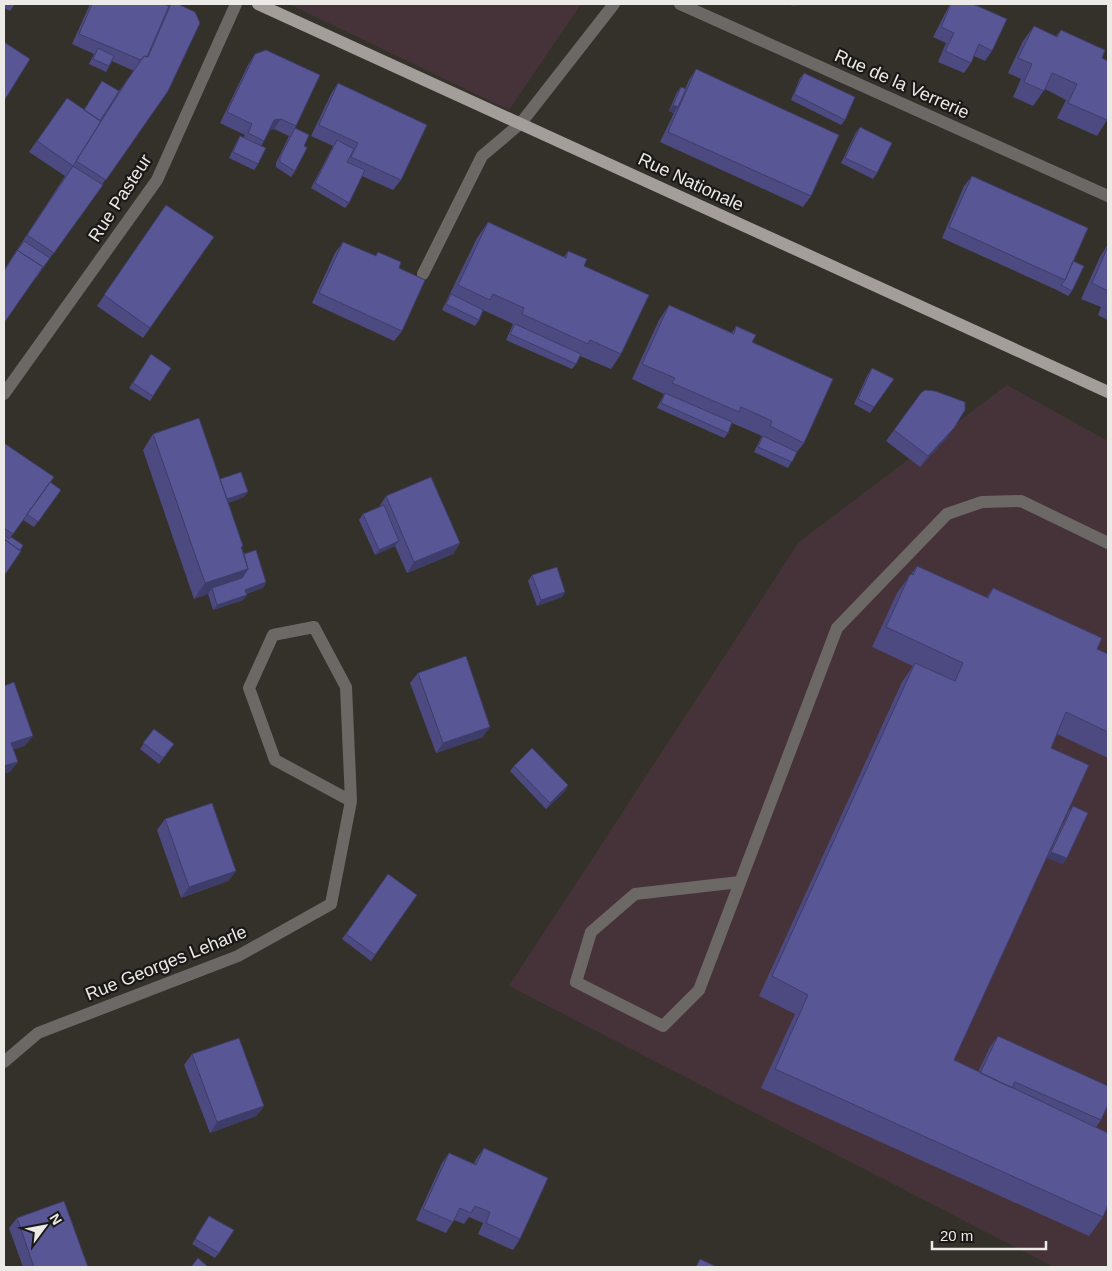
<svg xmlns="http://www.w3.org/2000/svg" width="1112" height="1271" viewBox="0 0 1112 1271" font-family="Helvetica,sans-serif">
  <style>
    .commercial { fill: #463339 }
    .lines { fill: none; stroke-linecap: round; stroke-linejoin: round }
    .service { stroke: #6b6866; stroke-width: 12 }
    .minor { stroke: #6b6866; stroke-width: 12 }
    .primary { stroke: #a49e9a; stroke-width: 12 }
    .wall { fill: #4d4a81 }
    .shaded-wall { fill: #3e3c69 }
    .building { fill: #595696; stroke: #3e3c69 }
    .labels { text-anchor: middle; stroke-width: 4.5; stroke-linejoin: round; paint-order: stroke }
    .street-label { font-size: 18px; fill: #eceae6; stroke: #1a1917 }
  </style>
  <rect width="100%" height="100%" fill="#34312b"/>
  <path class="commercial" d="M289 4H581L509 110Z
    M1007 385 1108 441V1267H1054L509 986 799 542Z"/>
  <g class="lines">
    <path class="service" d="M423 274 482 156 521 123
      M740 882 635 894 591 932 576 982 663 1026 699 990 837 628 947 514 982 502 1021 501 1108 543"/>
    <path class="minor" d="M680 4 1108 196
      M521 123 614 4
      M4 394 157 180 236 4
      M4 1062 38 1033 238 956 331 904 351 801 346 687 314 627 273 635 249 688 275 760 351 801"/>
    <path class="primary" d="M258 4 1108 392"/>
  </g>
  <path class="wall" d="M4 4H15L10 11 4 8Z
    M90 4H164L169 6 171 4H178L168 91 36 278 4 270 65 176 29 152 67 98 83 110 119 91 134 71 112 61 106 72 89 64 94 54 72 44Z
    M950 4H973L992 51 985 61 974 56 971 63 964 73 938 62 946 43 933 37Z
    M1034 26 1056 36 1061 30 1102 58 1107 120 1097 136 1057 118 1066 100 1045 89 1033 106 1013 97 1021 79 1008 73 1023 41Z
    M255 54 296 126 295 128 304 146 295 171 291 177 276 167V163L289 136 274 129 270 130 264 141 261 146 258 164 254 170 229 158 237 141 240 136 244 137 245 135 220 123 248 65Z
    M696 69 811 196 803 207 660 142 674 113 669 111 677 92 681 87 685 89 689 80Z
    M804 73 845 120 841 125 791 100 800 78Z
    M338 83 401 180 393 190 362 176 349 203 345 208 311 188 333 146 311 136 331 94Z
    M860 127 877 173 873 179 841 163 856 132Z
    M972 176 1073 261 1072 291 1068 296 1057 290 942 238 964 186Z
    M166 205 214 237 143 338 97 306Z
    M488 222 564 257 568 251 584 266 621 354 611 369 580 356 576 364 572 369 506 340 513 324 483 310 479 320 475 326 442 310 477 238Z
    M343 242 375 256 378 252 399 268 402 331 394 341 312 303 335 253Z
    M1108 244V320L1098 315 1101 307 1081 299 1100 257Z
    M669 305 732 333 736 326 752 342 804 443 797 452 788 468 754 452 762 436 732 423 728 433 724 438 657 408 664 394 632 379 659 320Z
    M151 354 171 368 150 401 129 388Z
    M872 368 894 379 870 413 854 404 868 374Z
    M921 393 947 438 920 467 886 441Z
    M153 434 220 479 244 497 228 503 243 546 242 548 244 554 266 582 263 588 246 594 247 595 243 600 213 610 208 594 194 599 143 450Z
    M4 443 50 482 61 490 34 527 23 520 10 538 4 576Z
    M386 496 460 543 453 554 407 573 395 546 375 555 359 520 363 514 379 507Z
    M917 566 986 598 993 588 1097 649 1108 654V758L1057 734 1051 748 954 1060 978 1072 990 1047 998 1036 1101 1120 1096 1127 1103 1217 1089 1236 761 1088 795 1014 759 996 902 682 913 666 872 647 897 593Z
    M532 575 565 592 562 597 537 606 528 581Z
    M418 673 483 737 436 753 410 683Z
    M154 729 170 750 159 764 140 749Z
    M514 766 568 785 565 791 546 809 510 771Z
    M1073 806 1063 864 1047 858 1069 811Z
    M165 819 236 871 228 881 181 898 157 830Z
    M388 874 417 895 371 961 342 939Z
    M192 1054 264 1106 256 1116 210 1133 184 1065Z
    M484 1148 520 1239 513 1250 478 1234 483 1223 469 1217 464 1224 454 1220 446 1233 416 1220 442 1163 449 1153 474 1164 476 1159Z
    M209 1216 219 1253 215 1258 192 1244Z
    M17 1218 88 1267H23L9 1228Z"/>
  <path class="shaded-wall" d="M792 4H813L791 6Z
    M673 105 678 107 674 113 669 111Z
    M281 119 274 129 267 131 274 120Z
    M954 428 947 438 920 467 928 456Z
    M248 492 244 497 214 507 218 502Z
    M399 541 395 546 375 555 379 550Z
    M460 543 453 554 407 573 414 562Z
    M248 569 238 584 212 588 208 594 194 599 205 583Z
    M266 582 263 588 241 595 245 590Z
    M565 592 562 597 537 606 541 600Z
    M247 595 243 600 213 610 217 605Z
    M490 727 483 737 436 753 443 743Z
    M33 736 25 746 4 753 11 743Z
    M18 762 10 772 4 774V766Z
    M568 785 565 791 546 809 550 803Z
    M1051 852 1067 858 1063 864 1047 858Z
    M236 871 228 881 181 898 189 887Z
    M264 1106 256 1116 210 1133 217 1122Z"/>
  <path class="building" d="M92 4H164L169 6 147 57 144 56 141 60 79 34Z
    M171 4H178L195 12 200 23 168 91 106 180 76 161 126 82 144 56 148 57Z
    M951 4H973L1007 19 992 51 979 44 971 63 945 51 954 33 941 27Z
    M1034 26 1057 37 1061 30 1105 50 1102 58 1108 61V119L1107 120 1068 103 1077 84 1052 73 1044 91 1024 82 1032 64 1018 58Z
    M4 42 30 59 4 101Z
    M98 48 114 56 109 66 93 59Z
    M266 50 320 75 296 126 281 119 274 120 264 141 248 133 252 124 227 112 255 54Z
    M696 69 839 135 811 196 668 132Z
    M804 73 855 97 845 120 794 94Z
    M102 81 119 91 100 121 84 110Z
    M338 83 427 125 401 180 351 157 358 143 319 125Z
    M681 87 686 89 678 107 673 105Z
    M67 98 101 121 73 166 103 185 54 253 27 235 73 166 37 141Z
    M860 127 892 143 877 173 845 158Z
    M295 128 309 135 304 146 307 148 295 171 280 162V157Z
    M240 136 266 148 258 164 233 152Z
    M337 140 354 149 347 162 365 170 349 203 315 183Z
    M972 176 1088 228 1065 280 949 227Z
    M166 205 214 237 150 328 104 295Z
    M488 222 566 258 568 251 587 259 584 266 649 295 621 354 590 340 588 344 522 314 524 308 493 294 490 300 458 285Z
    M24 241 50 258 39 273 43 267 17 250 14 255Z
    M343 242 376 256 378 252 401 262 399 268 425 280 402 331 319 293Z
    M1108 246V291L1092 283Z
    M17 250 43 267 4 323V271Z
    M1073 261 1084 266 1072 291 1061 285 1065 280Z
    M451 294 483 310 479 320 446 304Z
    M669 305 734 334 736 326 756 335 752 342 833 379 804 443 770 426 772 421 741 407 739 412 672 383 675 378 642 364Z
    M515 324 581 354 576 364 510 334Z
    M151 354 171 368 153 396 133 383Z
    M872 368 894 379 874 407 858 399Z
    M925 390 935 391 965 402V410L954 428 928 456 894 430 921 393Z
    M665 393 732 422 728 433 661 403Z
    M199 418 243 546 241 547 248 569 205 583 153 434Z
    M763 436 797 452 792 462 758 447Z
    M4 443 54 477 13 534 4 528Z
    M241 472 248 492 227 499 220 479Z
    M431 477 460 543 414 562 386 496Z
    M50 482 61 490 38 522 27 514Z
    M384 505 399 541 379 550 363 514Z
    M4 535 9 539 11 537 23 545 20 551 4 539Z
    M4 539 21 551 4 576Z
    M256 550 266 582 245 590 247 595 217 605 212 588 242 578 248 569 244 554Z
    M917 566 988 598 993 588 1102 638 1097 649 1108 654V732L1066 712 1051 748 1089 765 954 1060 1108 1133V1205L1103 1217 775 1069 808 995 772 976 915 663 955 681 963 663 886 627 910 574 913 575Z
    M557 567 565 592 541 600 532 575Z
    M466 656 490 727 443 743 418 673Z
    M14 682 33 736 11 743 18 762 4 766V686Z
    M154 729 174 744 163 758 143 743Z
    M532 748 568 785 550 803 514 766Z
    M212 803 236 871 189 887 165 819Z
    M1073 806 1088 813 1067 858 1051 852Z
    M388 874 417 895 375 955 346 934Z
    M998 1036 1108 1086V1105L1101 1120 1015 1082 1012 1088 980 1073Z
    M239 1038 264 1106 217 1122 192 1054Z
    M484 1148 548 1178 520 1239 486 1223 490 1212 475 1206 471 1213 460 1208 453 1222 423 1209 449 1153 476 1165Z
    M64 1201 88 1267H34L17 1218Z
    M209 1216 234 1230 219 1253 195 1239Z
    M198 1258 208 1267H191Z
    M700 1259 717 1267H696Z"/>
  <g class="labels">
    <g class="street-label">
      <text transform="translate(902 84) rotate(24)" y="6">Rue de la Verrerie</text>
      <text transform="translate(691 182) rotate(25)" y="6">Rue Nationale</text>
      <text transform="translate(120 198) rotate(-57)" y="6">Rue Pasteur</text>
      <text transform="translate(166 963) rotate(-22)" y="6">Rue Georges Leharle</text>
    </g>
  </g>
  <rect width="1112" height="1271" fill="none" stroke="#eceae6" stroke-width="10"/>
  <g transform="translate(45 1226) rotate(58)" stroke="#1a1917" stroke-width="4" paint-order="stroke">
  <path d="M0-4L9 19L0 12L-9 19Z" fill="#eceae6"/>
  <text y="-8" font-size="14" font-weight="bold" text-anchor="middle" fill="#eceae6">N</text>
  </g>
  <path d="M932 1241v8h114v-8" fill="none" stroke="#eceae6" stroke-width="2.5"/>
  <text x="940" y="1241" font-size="15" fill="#eceae6" stroke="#1a1917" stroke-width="4" paint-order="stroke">20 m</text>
</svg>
